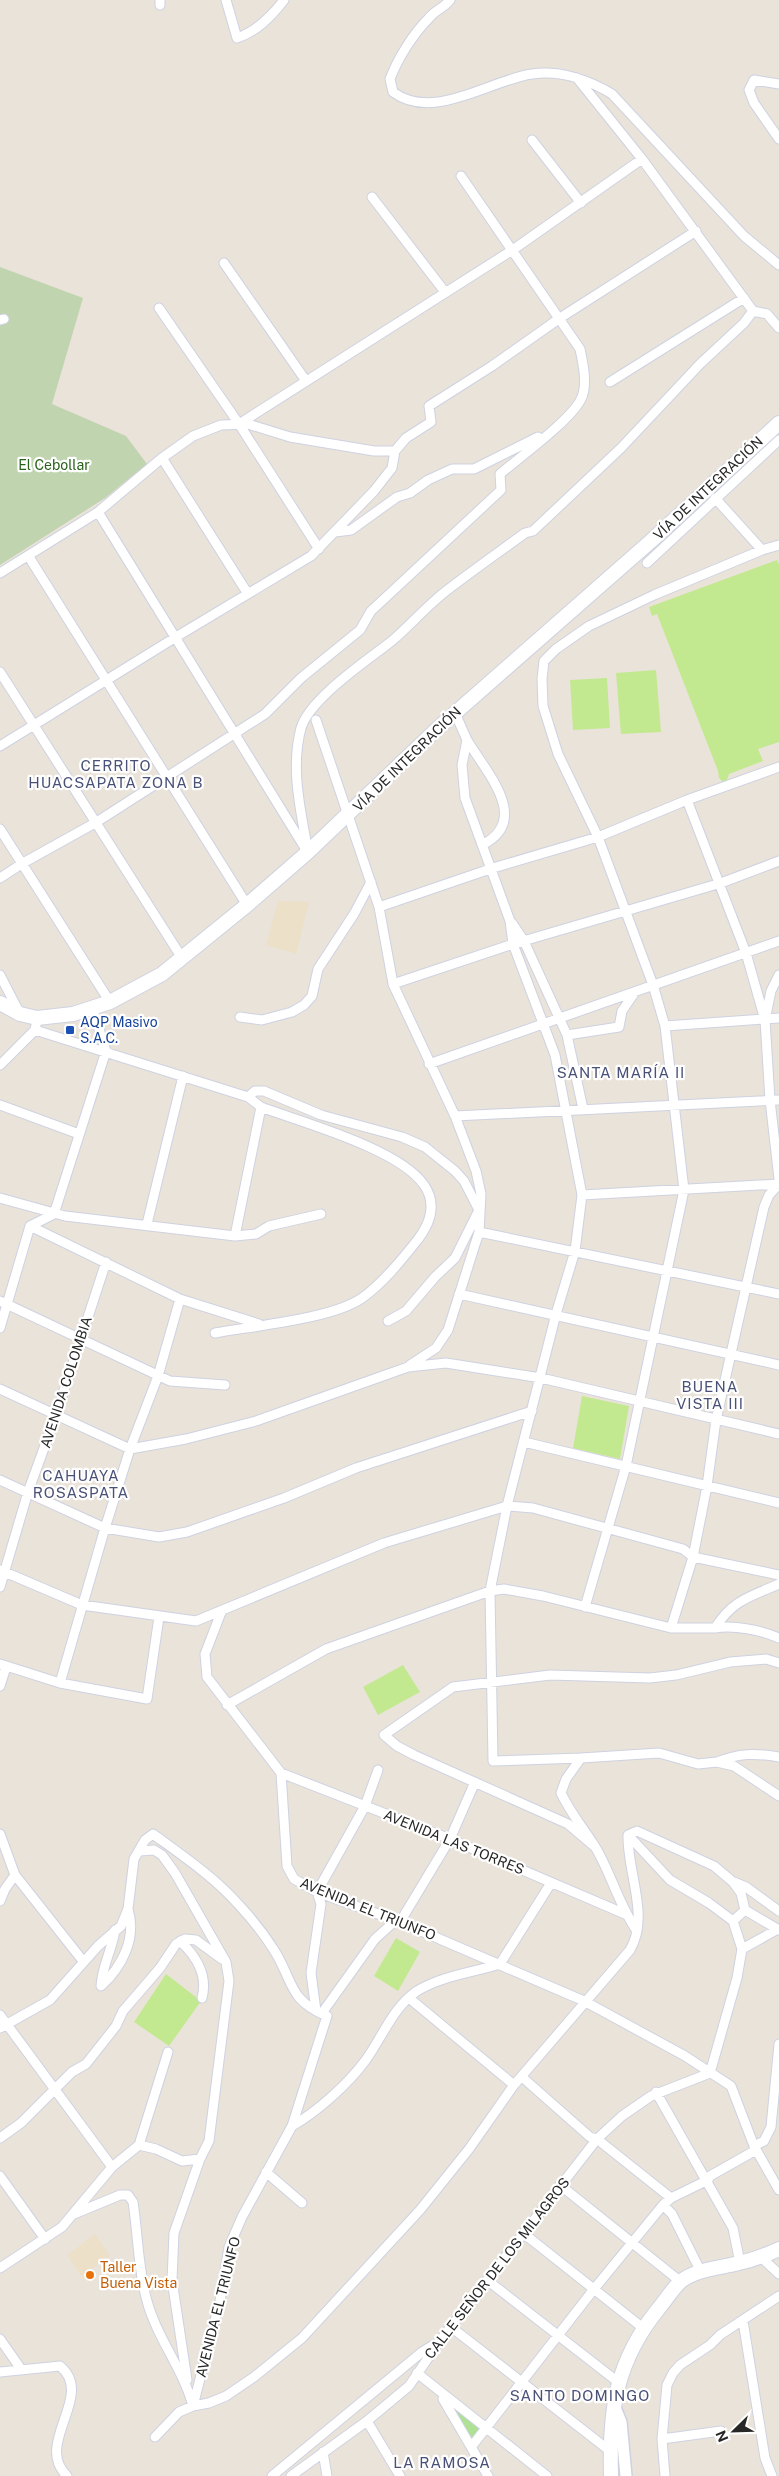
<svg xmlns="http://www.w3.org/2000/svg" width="779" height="2476" viewBox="0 0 779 2476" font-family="'Public Sans',sans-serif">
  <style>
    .education { fill: #ece0c8 }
    .green { fill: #afe195 }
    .cemetery { fill: #c1d4b0 }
    .pitch { fill: #c3e990 }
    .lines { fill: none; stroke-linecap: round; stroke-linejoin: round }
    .minor-casing { stroke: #ced2e1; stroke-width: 11 }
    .tertiary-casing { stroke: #ced2e1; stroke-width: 14 }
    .secondary-casing { stroke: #ced2e1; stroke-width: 16 }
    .minor { stroke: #fff; stroke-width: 9 }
    .tertiary { stroke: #fff; stroke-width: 11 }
    .secondary { stroke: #fff; stroke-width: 14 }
    .transit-dot { fill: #1a4fb4; stroke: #fff; stroke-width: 2 }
    .food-dot { fill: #e8710a; stroke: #fff; stroke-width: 2 }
    .labels { text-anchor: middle; stroke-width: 4.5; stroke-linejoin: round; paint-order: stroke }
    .park-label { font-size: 14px; fill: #286319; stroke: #fff }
    .street-label { font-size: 14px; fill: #272727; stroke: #fff }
    .transit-label { font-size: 14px; fill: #164399; stroke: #fff; text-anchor: start }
    .food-label { font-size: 14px; fill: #c56008; stroke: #fff; text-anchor: start }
    .neighbourhood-label { font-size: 15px; letter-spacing: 1px; fill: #495177; stroke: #fff }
  </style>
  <rect width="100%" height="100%" fill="#eae3d9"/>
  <path class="education" d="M278 901 309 902 296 954 266 945Z
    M95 2234 110 2256 81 2276 67 2255Z"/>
  <path class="green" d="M453 2407 481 2429 471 2440Z"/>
  <path class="cemetery" d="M0 267 83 298 52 404 126 436 147 464 105 498 0 565Z"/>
  <path class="pitch" d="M777 560 779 565V742L758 749 763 761 729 774 727 780 723 782 719 778 718 771 657 614 652 616 649 607Z
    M656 670 661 732 621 734 616 673Z
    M607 678 610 728 573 730 570 680Z
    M582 1396 629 1406 620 1459 573 1448Z
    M403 1665 420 1692 378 1715 363 1687Z
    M396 1938 420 1952 398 1991 374 1976Z
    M166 1974 201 2001 169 2046 134 2022Z"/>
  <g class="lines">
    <defs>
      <path id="minor" d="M226 0 237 38C257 31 271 17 284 0
        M450 0C444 8 435 10 429 18 413 34 398 58 390 79L393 92C433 122 490 80 532 74 560 70 589 80 612 94L744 236 779 265
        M160 5V0
        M577 78 642 159 753 311 767 314 779 328
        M779 84 754 80 749 90 754 103 779 139
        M532 140 581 203
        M372 197 445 292
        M224 263 306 381
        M159 308 239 424 319 549
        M0 320 4 319
        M610 382 744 298
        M239 424 514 249 642 159
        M162 458 248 594
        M715 498 762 550
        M98 512 305 848
        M335 532 351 530 397 497 410 493 428 480 452 469H474L538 437
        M29 557 247 905
        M647 563 779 440
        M0 573 98 512 162 458 193 436 221 425 248 424 290 437 374 451H395
        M0 672 182 958
        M455 713 467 740 462 765 465 798 510 921 513 944 555 1055 582 1195 575 1251 556 1314 507 1506 490 1591 493 1761 581 1758
        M316 720 379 907 393 984 455 1116 476 1171 481 1194 479 1232 448 1330 436 1348 410 1365
        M467 740C486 772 532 820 482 845
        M0 746 176 637 311 556 374 491 392 468 395 451 406 438 431 422 429 406 492 366 560 318 696 231
        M687 800 746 953 765 1020
        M0 829 110 1002
        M308 852C301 812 290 769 301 728 310 698 368 660 393 640 411 624 427 606 446 591 472 571 499 552 525 533L533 531 621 448 700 364 744 323 753 311
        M0 878 23 863 95 823 265 714 301 678 360 630 371 611 384 599 501 490 500 474C520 457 571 420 581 399 588 386 583 363 580 349L461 176
        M379 907 493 868 598 837 687 800 779 767
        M512 923 524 941 567 1035 583 1109
        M0 975 19 1012
        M779 975 771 991 765 1020 770 1100 779 1179
        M393 984 513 944 721 883 779 861
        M240 1017 262 1020 292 1012 304 1005 312 996 318 969 354 914 371 882
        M665 1026 779 1018
        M35 1030 248 1097 261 1107C301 1122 400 1149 424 1185 438 1205 429 1226 415 1243 400 1262 382 1284 362 1298 332 1319 253 1326 215 1333
        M567 1035 619 1027 622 1011 635 992
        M429 1064 779 941
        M0 1065 35 1030 36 1025
        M248 1097 255 1091H264L321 1115 402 1137 425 1147 455 1171 464 1181 479 1210 455 1258 435 1277 406 1311 388 1321
        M0 1105 79 1134
        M455 1116 779 1100
        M582 1195 779 1184
        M0 1198 65 1216 235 1236 256 1234 269 1226 321 1214
        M147 1224 183 1076
        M30 1226 180 1299 259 1324
        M479 1232 779 1294
        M235 1236 261 1107
        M459 1294 779 1365
        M0 1301 170 1381 225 1385
        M0 1328 30 1226 54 1214 106 1051 93 1010
        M0 1389 130 1449 186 1439 256 1421 408 1367 446 1363 541 1378 779 1434
        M524 1442 779 1503
        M0 1480 105 1528 159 1537 187 1532 284 1498 356 1468 532 1411
        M0 1570 82 1605 196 1621 384 1543 507 1506 533 1508 683 1549 693 1557 779 1575
        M779 1584C749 1597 733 1600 715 1628 735 1625 760 1630 779 1638
        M0 1587 28 1492 56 1415 106 1262
        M585 1607 626 1466 684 1190 665 1026 653 985 598 837 558 754 543 706 542 679 544 661 556 649 589 626 654 595 762 550 779 545
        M222 1610 205 1654 207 1677 281 1773 287 1866 294 1879 317 1892 400 1922 584 2001 685 2056 731 2086 754 2146 779 2190
        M671 1628 693 1557 707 1486 716 1420 764 1207 769 1195 779 1184
        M0 1664 60 1683 147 1699 159 1617
        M60 1683 105 1528 130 1449 158 1376 180 1299
        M0 1686 6 1667
        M227 1705 326 1649 490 1591 504 1589 543 1596 671 1628H715
        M717 1762C739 1753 755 1753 779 1757
        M281 1773 450 1839 625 1914
        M0 1834 15 1875 83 1961
        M628 1835 637 1831 714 1866 733 1882 741 1893 745 1910 779 1930
        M628 1835 670 1880 709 1903 733 1921
        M594 1846 568 1824 414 1755 397 1746 384 1735 453 1687 550 1675 650 1678 676 1675 730 1662 766 1659 779 1663
        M734 1882 746 1887 779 1911
        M0 1901 5 1889 15 1875
        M400 1922 450 1839 475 1782
        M637 1931C618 1904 611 1872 594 1845 582 1826 571 1814 561 1793L566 1779 581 1758 659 1753 698 1764 717 1762 734 1766 779 1796
        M180 1941C197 1957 208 1975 202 1998
        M742 1949 778 1929
        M101 1986C122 1967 137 1938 128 1909
        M101 1986C102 1966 112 1950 115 1930
        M409 1998 514 2085
        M316 2011 311 1973 321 1904 317 1892 365 1806 378 1770
        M322 2013 375 1939 396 1920
        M0 2015 112 2167
        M0 2028 50 2000 98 1946 121 1926 128 1909 134 1859 145 1840 153 1834C183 1856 214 1877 239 1905 252 1919 264 1934 274 1950 294 1982 288 2000 327 2016L292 2126 242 2217 229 2247 220 2301 193 2406 179 2412 155 2437
        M710 2073 737 1978 742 1949 733 1921 745 1910
        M522 2077 590 2137 597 2139 671 2198
        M656 2092 733 2228 740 2263
        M292 2126C317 2112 348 2084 365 2061 382 2038 393 2007 417 1991 441 1976 474 1972 500 1964L551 1883
        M0 2138 21 2123 72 2072 86 2064 116 2026 123 2011 160 1968 176 1944 185 1939 196 1940 222 1959
        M139 2145 156 2149 182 2161 200 2159 209 2141 229 1981 226 1962 175 1873 162 1855 154 1850 140 1851
        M754 2146 764 2141 771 2127 779 2044
        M266 2172 302 2203
        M0 2176 45 2239
        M560 2185 681 2282
        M663 2205 672 2214 701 2272
        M74 2214 120 2195H128L133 2202C138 2234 138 2270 147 2301 157 2338 183 2369 193 2406L209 2403 226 2396 254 2377 302 2338 420 2210 469 2149 514 2085 630 1950C650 1916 627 1872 628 1835
        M523 2233 643 2328
        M761 2257 779 2274
        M0 2268 62 2227 112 2167 139 2145 168 2052
        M487 2280 618 2382
        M743 2321 765 2458 772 2476
        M451 2327 610 2451
        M0 2339 21 2369
        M0 2372 60 2366C96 2396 33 2443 67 2476
        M417 2373 547 2476
        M187 2380 172 2280 174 2233 200 2159
        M443 2399 488 2476
        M367 2421 400 2476
        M662 2439 721 2431
        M472 2446 594 2289 663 2205 671 2198 708 2180 710 2176 756 2150
        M323 2452 327 2476
        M272 2476 422 2352 435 2344
        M291 2476 367 2421 409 2386 439 2342 597 2139 622 2116 651 2096 710 2073
        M665 2476 662 2439 667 2385 673 2373 680 2365 710 2345 720 2335 779 2296"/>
      <path id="tertiary" d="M614 2405 621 2422 626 2476"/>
      <path id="secondary" d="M0 1003 20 1014 37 1018 73 1014 110 1002 162 974 247 905 308 852 438 728 651 541 779 423
        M611 2476C609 2409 616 2361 659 2308 666 2300 673 2288 681 2281 697 2269 720 2268 739 2263 753 2260 766 2255 779 2249"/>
    </defs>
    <use href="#minor" class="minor-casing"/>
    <use href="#tertiary" class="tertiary-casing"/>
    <use href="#secondary" class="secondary-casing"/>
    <use href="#minor" class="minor"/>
    <use href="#tertiary" class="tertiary"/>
    <use href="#secondary" class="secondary"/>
  </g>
  <rect class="transit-dot" x="65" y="1025" width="10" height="10" rx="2.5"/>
  <circle class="food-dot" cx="90" cy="2275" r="5"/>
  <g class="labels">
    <g class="park-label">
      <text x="54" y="470">El Cebollar</text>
    </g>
    <g class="street-label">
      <text transform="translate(708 488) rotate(-43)" y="5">VÍA DE INTEGRACIÓN</text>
      <text transform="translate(407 759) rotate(-44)" y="5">VÍA DE INTEGRACIÓN</text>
      <text transform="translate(66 1382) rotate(-72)" y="5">AVENIDA COLOMBIA</text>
      <text transform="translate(454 1842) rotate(22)" y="5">AVENIDA LAS TORRES</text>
      <text transform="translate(368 1909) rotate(22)" y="5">AVENIDA EL TRIUNFO</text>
      <text transform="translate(497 2268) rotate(-52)" y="5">CALLE SEÑOR DE LOS MILAGROS</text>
      <text transform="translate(218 2307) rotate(-76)" y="5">AVENIDA EL TRIUNFO</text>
    </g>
    <g class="transit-label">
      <text x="80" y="1027">AQP Masivo<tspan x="80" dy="16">S.A.C.</tspan></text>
    </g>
    <g class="food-label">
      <text x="100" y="2272">Taller<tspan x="100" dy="16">Buena Vista</tspan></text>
    </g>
    <g class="neighbourhood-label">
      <text x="116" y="771">CERRITO<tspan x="116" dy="17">HUACSAPATA ZONA B</tspan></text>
      <text x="621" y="1078">SANTA MARÍA II</text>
      <text x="710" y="1392">BUENA<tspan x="710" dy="17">VISTA III</tspan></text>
      <text x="81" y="1481">CAHUAYA<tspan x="81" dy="17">ROSASPATA</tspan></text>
      <text x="580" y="2401">SANTO DOMINGO</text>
      <text x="442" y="2468">LA RAMOSA</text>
    </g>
  </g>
  <g transform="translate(734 2431) rotate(247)" stroke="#ffffff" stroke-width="4" paint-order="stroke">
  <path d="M0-4L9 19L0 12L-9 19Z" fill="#272727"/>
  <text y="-8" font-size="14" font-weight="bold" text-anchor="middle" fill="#272727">N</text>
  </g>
</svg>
